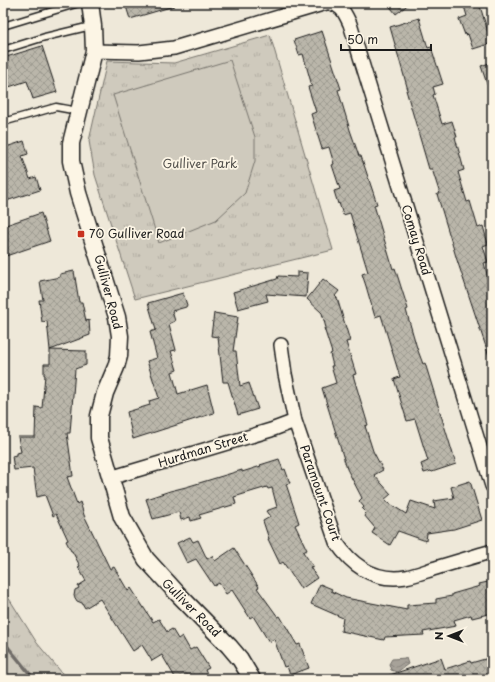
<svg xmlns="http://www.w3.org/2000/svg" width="495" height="682" viewBox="0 0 495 682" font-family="'Playpen Sans',sans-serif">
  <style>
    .grass { fill: url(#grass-tufts); stroke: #76736c }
    .garden { fill: #cfcabd; stroke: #76736c }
    .water { fill: url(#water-waves); stroke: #6f6c67 }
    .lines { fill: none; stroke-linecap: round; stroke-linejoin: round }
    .stream { stroke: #6f6c67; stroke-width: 3.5 }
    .building { fill: url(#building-cross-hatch); stroke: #1c1c1c }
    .service-casing { stroke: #1c1c1c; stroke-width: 9 }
    .minor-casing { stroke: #1c1c1c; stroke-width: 16 }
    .tertiary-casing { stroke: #1c1c1c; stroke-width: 19 }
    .service { stroke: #fcf5e5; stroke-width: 6 }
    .minor { stroke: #fcf5e5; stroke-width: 13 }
    .tertiary { stroke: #fcf5e5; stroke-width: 16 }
    .poi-dot { fill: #c8321e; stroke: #fcf5e5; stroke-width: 1.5 }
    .labels { text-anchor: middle; stroke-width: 3.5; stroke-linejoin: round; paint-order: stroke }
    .park-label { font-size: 12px; fill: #52504c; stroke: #fcf5e5 }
    .poi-label { font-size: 12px; fill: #1c1c1c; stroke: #fcf5e5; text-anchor: start }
    .street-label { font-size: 12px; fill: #1c1c1c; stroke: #fcf5e5 }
  </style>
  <defs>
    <pattern id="grass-tufts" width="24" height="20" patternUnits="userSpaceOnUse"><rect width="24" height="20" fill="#cfcabd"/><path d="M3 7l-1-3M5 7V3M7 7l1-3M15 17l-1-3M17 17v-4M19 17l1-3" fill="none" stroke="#b1ada2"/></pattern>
    <pattern id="water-waves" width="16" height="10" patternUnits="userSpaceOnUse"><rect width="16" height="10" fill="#a7a299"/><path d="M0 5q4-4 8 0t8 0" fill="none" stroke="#87837c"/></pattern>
    <pattern id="building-cross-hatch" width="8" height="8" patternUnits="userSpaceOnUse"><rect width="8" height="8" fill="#bab6aa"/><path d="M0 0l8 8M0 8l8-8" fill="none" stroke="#9f9c92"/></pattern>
  </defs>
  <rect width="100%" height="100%" fill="#eee8d9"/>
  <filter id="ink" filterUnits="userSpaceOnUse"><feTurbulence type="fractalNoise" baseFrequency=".025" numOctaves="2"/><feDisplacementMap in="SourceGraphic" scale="8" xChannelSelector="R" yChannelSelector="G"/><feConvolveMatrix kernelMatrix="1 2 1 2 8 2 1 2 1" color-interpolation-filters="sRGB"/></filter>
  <g filter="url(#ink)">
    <path class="grass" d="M270 35 333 250 135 299 95 175 89 141 107 61 174 63Z
      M3 589 37 643 67 679H3Z"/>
    <path class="garden" d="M230 60 255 137V161L245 193 216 220 159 243 113 95Z"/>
    <path class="water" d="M406 658 408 664 397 672 391 670 389 664 392 659Z"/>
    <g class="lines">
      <path class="stream" d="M3 641 34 679"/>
    </g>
    <path class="building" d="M125 3H174V6L130 19Z
      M387 3H410L396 14Z
      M463 3H479L488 32 492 30V43L473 49 468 34 465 35 459 19 467 16Z
      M419 18 428 48 431 47 443 84 433 87 435 94 433 95 442 124 452 121 457 137H455L464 170 458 172 467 202 470 201 478 228 483 226 488 244 483 246 488 262 484 263 490 285H492V359H490L457 260 437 194H440L432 169H429L406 90H408L390 27Z
      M322 31 341 89 338 90 350 130 359 156H361L377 204 374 205 393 269 395 268 408 309 406 310 417 348 423 364 425 363 456 464 432 472 431 471 424 473 421 464 428 461 415 419 407 421 399 395 394 379 400 377 381 315 375 317 366 286 362 274 368 272 350 213 343 215 339 203 338 204 334 191 340 189 332 165 334 164 329 147 322 149 311 114 316 112 308 87 312 86 303 54 299 55 294 40Z
      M42 46 57 92 33 99 27 81 3 89V58Z
      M492 62V92L490 93 481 66Z
      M24 141 28 154 22 156 30 179 36 177 40 190 3 202V148Z
      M41 213 50 241 3 257V226Z
      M74 271 79 302H82L86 321 89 320 90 335 50 350 47 321 42 322 39 300H43L40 281 60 277V274Z
      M297 272 308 273 306 297 266 294 268 301 238 309 233 292 277 279 278 276 297 277Z
      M323 279 339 291 335 296 337 298 350 341 346 342 356 374 353 375 368 425 365 426 373 451 383 470 374 475 391 494 384 500 406 514 411 501 435 509 434 501 454 498 451 487 470 481 482 520 454 529 427 533 426 541 398 531 390 545 372 533 375 528 364 515 366 513 362 509 364 507 359 501 362 498 347 469 322 388 336 383 331 366H333L330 354 332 353 324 328H326L322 313 307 299Z
      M183 293 187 305 186 307 172 311 175 321 169 324 176 350 171 351 177 370 172 372 178 394 207 385 214 413 133 439 127 412 150 405 149 401 159 398 147 361 157 358 150 332 156 330 148 303Z
      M214 313 238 317 233 351H236L240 386 249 383 258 409 238 415 228 382H223L218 337 211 336Z
      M50 350 86 351V365L75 369 70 433H67L73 476 67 477 77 504 80 502 84 515 110 569 114 567 128 591 131 588 153 622 159 619 167 632 172 629 178 639 182 636 190 650 196 647 209 668 205 670 209 679H176L162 655 152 661 142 645 133 651 100 599 85 608 82 603 77 601 74 596 75 590 79 588 78 586 86 581 78 567 80 566 72 551H71L66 541 68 540 56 514 53 516 45 495 37 497 33 468 14 470 12 456 16 455V453L21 452 18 437H35L36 407 42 408 45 375H44V364H50Z
      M279 459 283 470 285 469 290 483 286 484 299 523 295 525 307 550 303 552 313 566 310 567 317 578 301 589 283 562 280 564 268 539H269L263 521 270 517 266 511 277 507 272 488 268 489 267 487 234 497 236 504 199 515 201 518 191 521 190 517 181 520 179 512 153 519 146 499 170 491 186 487 242 470V472L261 466 260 465Z
      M190 537 193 542 198 540 207 559 212 556 215 561 234 548 259 587 257 588 278 617 280 616 297 645 300 644 309 668 290 675 287 666 284 667 274 639 269 642 253 616 250 618 232 590 226 594 219 583 214 586 196 559 187 563 177 543Z
      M492 581V613L472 618 471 615 454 620 456 626 423 632 424 635 385 637 384 640 341 631 343 618 311 604 320 584 332 589 331 591 346 598 407 610V605L436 603V599L452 596V594L480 586 479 584Z
      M492 657V679H385L384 677 441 658 445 669 470 661 471 663Z"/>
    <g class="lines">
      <defs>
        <path id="service" d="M3 26 79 3
          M3 50 45 37 91 26
          M3 122 56 107 78 111"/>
        <path id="minor" d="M330 3C342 5 345 14 350 24L492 486
          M94 51 139 52 174 48 326 3
          M281 345 285 374 295 421 336 542C353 567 376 582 406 577 416 575 426 571 436 568 455 562 473 557 492 551
          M110 478 271 430 295 421"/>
        <path id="tertiary" d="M90 3 93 26 94 51 71 143V161L78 193 117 317 120 336 119 356 116 367 105 393 99 416V438L122 517 146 559 177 593 229 646 240 659 252 679"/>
      </defs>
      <use href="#service" class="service-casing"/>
      <use href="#minor" class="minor-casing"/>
      <use href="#tertiary" class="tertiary-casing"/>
      <use href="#service" class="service"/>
      <use href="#minor" class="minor"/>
      <use href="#tertiary" class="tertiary"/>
    </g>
  </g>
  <rect class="poi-dot" x="77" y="230" width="8" height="8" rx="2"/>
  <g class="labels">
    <g class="park-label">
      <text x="200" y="168">Gulliver Park</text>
    </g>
    <g class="poi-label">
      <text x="89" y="238">70 Gulliver Road</text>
    </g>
    <g class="street-label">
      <text transform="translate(416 240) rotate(73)" y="4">Comay Road</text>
      <text transform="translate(108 292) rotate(75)" y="4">Gulliver Road</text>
      <text transform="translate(203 450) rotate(-17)" y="4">Hurdman Street</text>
      <text transform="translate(320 493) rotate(71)" y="4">Paramount Court</text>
      <text transform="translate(191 608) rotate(45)" y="4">Gulliver Road</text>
    </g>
  </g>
  <rect width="495" height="682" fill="none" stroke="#fcf5e5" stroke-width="16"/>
  <rect x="8" y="8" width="479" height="666" fill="none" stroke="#1c1c1c" stroke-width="1.5" filter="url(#ink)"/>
  <g transform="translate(449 636) rotate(270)" stroke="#fcf5e5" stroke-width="3" paint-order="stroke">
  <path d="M0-3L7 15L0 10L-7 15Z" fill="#1c1c1c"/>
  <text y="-6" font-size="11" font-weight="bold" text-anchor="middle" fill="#1c1c1c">N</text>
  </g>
  <path d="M341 44v6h90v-6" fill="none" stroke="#1c1c1c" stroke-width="2"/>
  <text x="347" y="44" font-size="12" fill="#1c1c1c" stroke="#fcf5e5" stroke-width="3" paint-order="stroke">50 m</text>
</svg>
